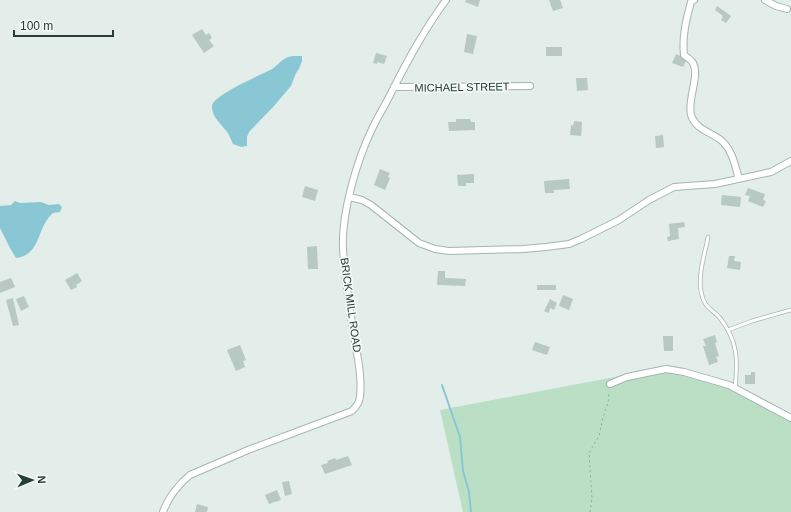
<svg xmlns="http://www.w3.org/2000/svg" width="791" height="512" viewBox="0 0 791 512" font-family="Helvetica,sans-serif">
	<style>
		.green { fill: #bbdfc5 }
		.water { fill: #89c7d4 }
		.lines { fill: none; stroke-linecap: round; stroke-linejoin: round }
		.stream { stroke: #89c7d4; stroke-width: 2 }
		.building { fill: #b8c8c2 }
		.service-casing { stroke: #a5b5b0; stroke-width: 4.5 }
		.minor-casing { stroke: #a5b5b0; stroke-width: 8 }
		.path { stroke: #82b2a4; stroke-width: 1; stroke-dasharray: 2 3; stroke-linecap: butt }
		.service { stroke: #fff; stroke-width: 3 }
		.minor { stroke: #fff; stroke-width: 6 }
		.labels { text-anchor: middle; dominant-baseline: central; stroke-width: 3.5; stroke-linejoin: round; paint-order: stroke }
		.street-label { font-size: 11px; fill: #223f38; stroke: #f4f9f7 }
	</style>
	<rect width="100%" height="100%" fill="#e3ede9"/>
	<path class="green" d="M657,369l96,25 38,20v98h-328l-23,-102z"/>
	<path class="water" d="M299,56h3v5l-3,8 -3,4 -5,13 -17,20 -25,26 -2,5v9l-6,1 -8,-3c-2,-4 -3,-8 -6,-12 -5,-7 -16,-16 -15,-26 1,-11 49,-31 60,-37 5,-3 9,-9 14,-11 4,-2 8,-2 13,-2z
		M15,201l5,2 21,-1 8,3 10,-1 3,3 -2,5c-4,1 -7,0 -9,3 -14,13 -10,40 -35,43l-6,-10 -10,-20v-22l11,-1z"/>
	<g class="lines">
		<path class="stream" d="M442,385l18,52 3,34 6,21 2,20"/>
	</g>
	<path class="building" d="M466,0h14l-2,7 -13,-5z
		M549,0h11l3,8 -10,3z
		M717,6l14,10 -5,7 -5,-3 2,-4 -8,-6z
		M202,29l4,6 3,-2 3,5 -3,2 5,6 -10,7 -12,-18z
		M467,34l10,2 -4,18 -9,-2z
		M546,47h16v9h-16z
		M376,53l11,3 -3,8 -7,-2v2l-4,-1z
		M676,54l11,5 -4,8 -11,-4z
		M576,78h11l1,12 -11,1z
		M456,119h14l1,3h4v8l-26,1 -1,-9h8z
		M574,121l8,1 -1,14 -11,-1 1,-10 2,1z
		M663,135l1,12 -8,1 -1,-12z
		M380,169l10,4 -2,4 2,1 -5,12 -11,-5z
		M474,174v9h-8v3h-8l-1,-11z
		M569,179l1,10 -16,1v3h-9l-1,-12z
		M305,186l13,4 -3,11 -13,-4z
		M748,188l17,6 -2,6 3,1 -3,6 -15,-6 2,-5 -5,-1z
		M722,195l19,2 -1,10 -19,-2z
		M684,222l1,5 -7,1 1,11 -11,2 -1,-4 3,-1 -1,-12z
		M317,246l1,23h-10l-1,-22z
		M729,256h6l-1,5 7,1 -1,8 -13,-2z
		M438,271h7v7l21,1 -1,7 -28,-1z
		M77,273l5,8 -6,4 1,2 -6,3 -6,-10z
		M11,278l4,9 -15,6v-11z
		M537,285h19v5h-19z
		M563,295l10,4 -4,11 -10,-4z
		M24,296l5,11 -8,4 -5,-12z
		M13,298l6,27 -6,1 -7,-26z
		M550,299l7,4 -3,7 -4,-2 -1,5 -5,-2z
		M715,335l2,7 -2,1 4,13 -3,1 2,5 -9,3 -6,-19h3l-3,-7z
		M663,336h10v15h-9z
		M535,342l15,5 -3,8 -15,-5z
		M240,345l6,15 -3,1 2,6 -9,4 -9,-21z
		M751,372h4v12h-10v-9h6z
		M348,456l4,9 -27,9 -4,-9 7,-2 -1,-2 8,-3 1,2z
		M289,481l3,13 -7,2 -3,-14z
		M277,490l4,10 -12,4 -4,-9z
		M197,504l11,3 -1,5h-12z"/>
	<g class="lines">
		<g class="service-casing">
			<path id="service" d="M708,237c-3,17 -10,36 -7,54 3,17 10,17 19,27 18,23 18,42 15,70
				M728,330l24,-9 39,-11"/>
		</g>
		<g class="minor-casing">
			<path id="minor" d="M694,0l-3,2c-5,18 -9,34 -7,53 3,2 7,5 9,8 7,13 -6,37 -2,52 5,16 22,17 32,27 10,10 12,24 16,37
				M765,0l11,6 11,3
				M394,87l136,-1
				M349,197l13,3 9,5 48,38 16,6 14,2 74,-2 23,-2 23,-3 12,-5 38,-19 30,-20 25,-13 41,-3 56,-12 20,-11
				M610,384l17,-7 39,-8 18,3 45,13 62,33
				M163,512c5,-14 16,-28 27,-37l58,-25 104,-39c4,-4 8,-9 8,-15 2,-18 -2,-37 -5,-54 -5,-31 -10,-62 -12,-93 -2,-35 14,-89 29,-120 6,-13 14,-25 20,-38 17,-33 32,-61 54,-91"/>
		</g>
		<path class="path" d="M590,512l2,-14 -3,-45 10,-17 4,-19 5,-14 1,-12"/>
		<use href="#service" class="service"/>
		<use href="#minor" class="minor"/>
	</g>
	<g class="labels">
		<g class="street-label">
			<text transform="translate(462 87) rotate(-1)">MICHAEL STREET</text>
			<text transform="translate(351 305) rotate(82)">BRICK MILL ROAD</text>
		</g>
	</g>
	<g transform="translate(32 480) rotate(88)" stroke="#f4f9f7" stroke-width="3" paint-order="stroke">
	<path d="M0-3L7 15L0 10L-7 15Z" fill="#223f38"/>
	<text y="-6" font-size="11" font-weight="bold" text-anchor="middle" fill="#223f38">N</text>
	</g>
	<path d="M14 30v6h99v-6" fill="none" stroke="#223f38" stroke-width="2"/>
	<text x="20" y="30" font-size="12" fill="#223f38" stroke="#f4f9f7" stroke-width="3" paint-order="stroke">100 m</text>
</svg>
